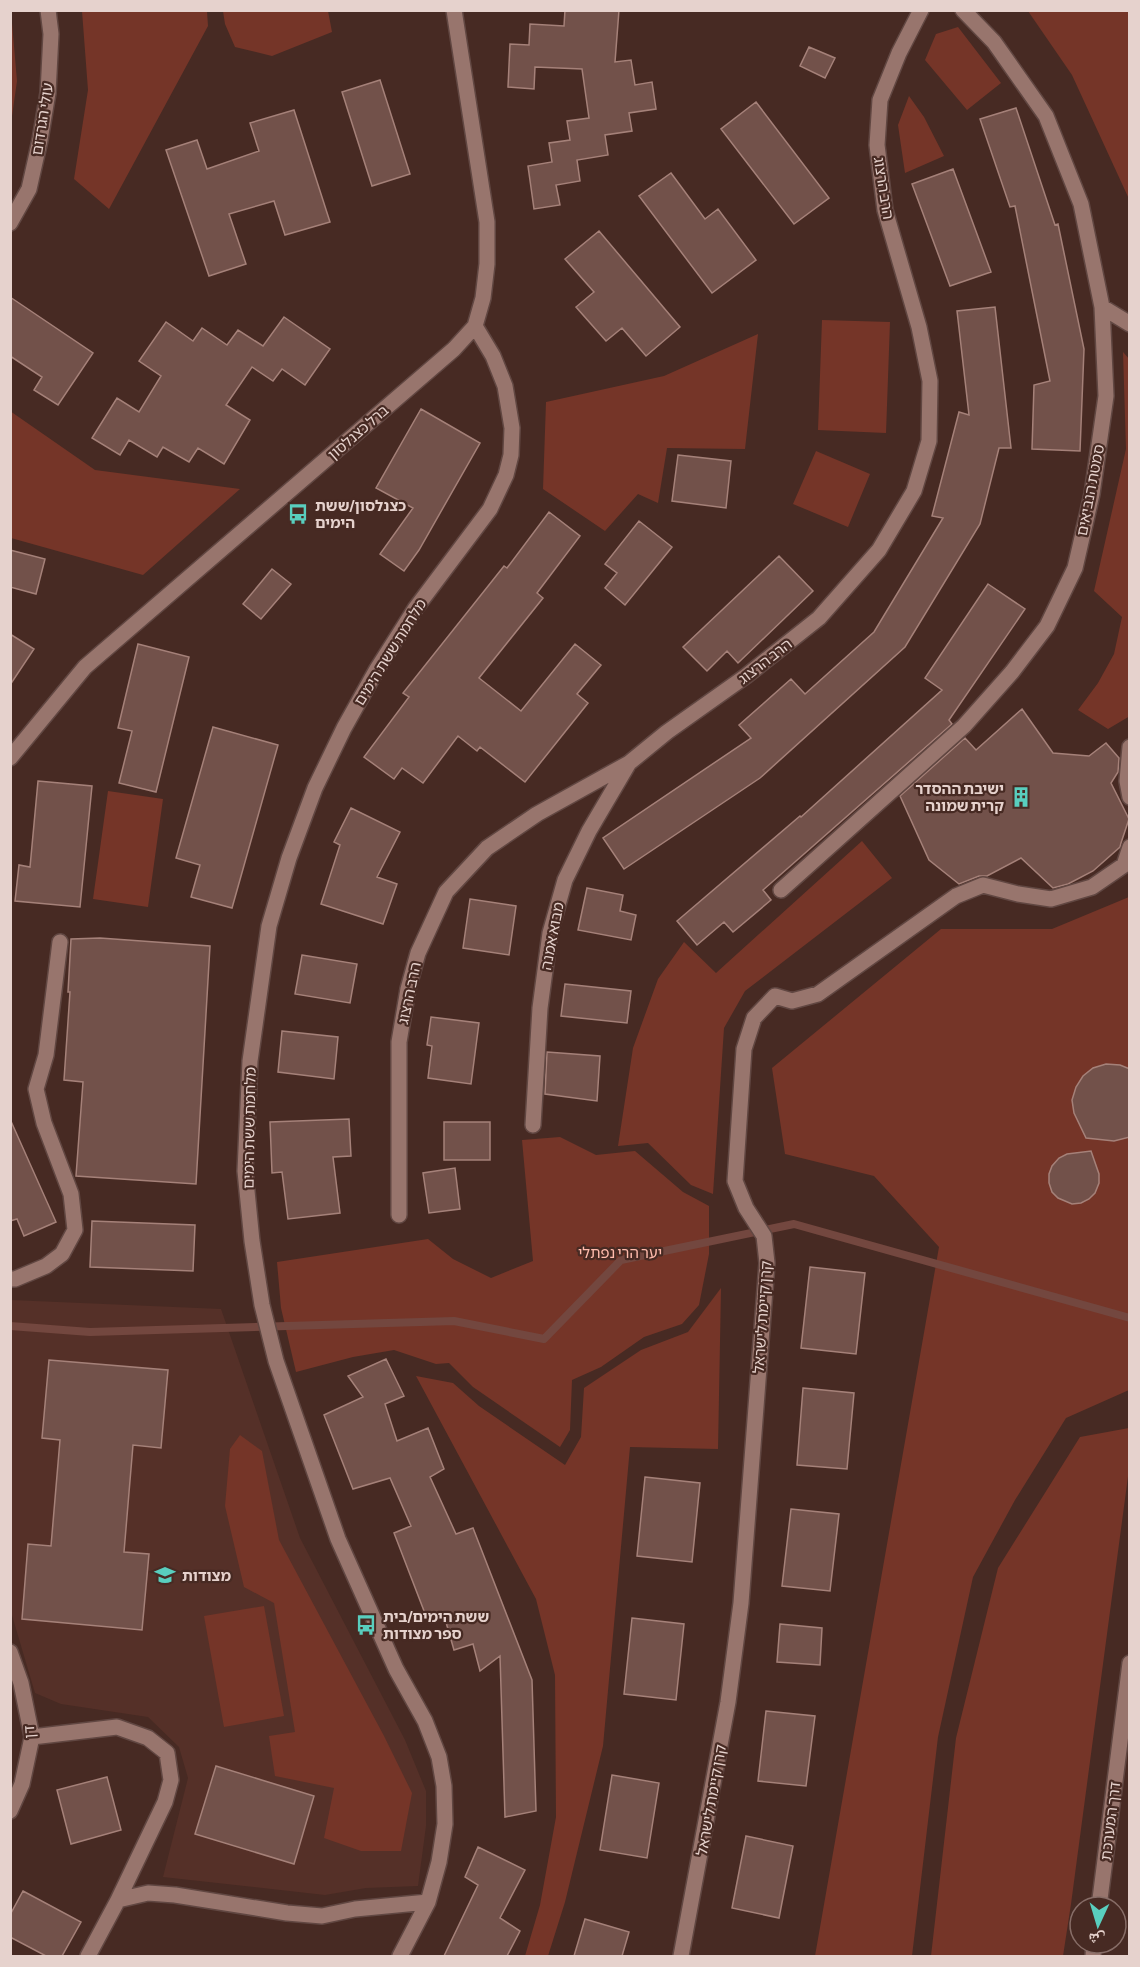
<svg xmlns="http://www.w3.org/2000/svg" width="1140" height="1967" viewBox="0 0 1140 1967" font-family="'Asap Condensed','Noto Naskh Arabic','Noto Sans Hebrew',sans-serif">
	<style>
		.built { fill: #553028 }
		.green { fill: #753528 }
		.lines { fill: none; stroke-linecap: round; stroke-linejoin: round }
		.stream { stroke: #73473f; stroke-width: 8 }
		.building { fill: #72514a; stroke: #a58179; stroke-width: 1.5 }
		.minor-casing { stroke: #614742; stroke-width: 18 }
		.minor { stroke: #98756d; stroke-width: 15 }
		.labels { text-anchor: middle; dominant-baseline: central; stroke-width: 4.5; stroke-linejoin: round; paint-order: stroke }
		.street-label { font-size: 15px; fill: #e6d2cd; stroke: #472a23 }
		.poi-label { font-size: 15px; font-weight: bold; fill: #e6d2cd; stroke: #472a23; text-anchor: start }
		.park-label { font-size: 15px; fill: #ffbbac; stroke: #472a23 }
	</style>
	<rect width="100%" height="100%" fill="#472a23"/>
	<path class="built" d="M11,1300l210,9 79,229 105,202 21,51v35l-8,60 -52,2 -41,7 -162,-18 25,-99 -9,-31 -31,-30 -87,-13 -26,-11 -24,-81z"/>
	<path class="green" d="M11,11l6,70 -6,42 -1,-112z
		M82,11h125l1,15 -99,183 -35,-30 14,-89z
		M223,11h105l4,21 -60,24 -37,-9 -10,-23z
		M1028,11h101v188l-57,-124z
		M958,27l43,56 -34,27 -42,-50 11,-26z
		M909,96l15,21 20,39 -39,17 -7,-48z
		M822,320l68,2 -4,111 -68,-3z
		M758,334l-13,115 -78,-1 -9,55 -20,-9 -33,37 -62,-42 3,-87 118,-26z
		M1123,352l7,8v356l-22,13 -30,-19 20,-27 16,-29 8,-37 -28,-26 32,-142z
		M10,411l85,59 145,19 -97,86 -132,-37z
		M816,451l54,23 -22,53 -55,-23z
		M108,791l55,8 -15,108 -55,-8z
		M862,841l30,37 -147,113 -21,37 -11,166 -22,-9 -43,-42 -30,3 15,-98 25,-69 26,-37 32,31z
		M1129,897v493l-63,28 -51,82 -42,77 -35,160 -26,219h-97l124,-709 -65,-71 -89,-22 -13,-86 169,-139h111z
		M560,1137l36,18 39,-4 48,41 26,14v48l-10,51 -17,19 -38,13 -43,30 -29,13 -2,50 -10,17 -87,-60 -24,-24 -13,1 -42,-14 -41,7 -57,15 -15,-64 -4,-46 151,-23 25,20 38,19 42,-17 -11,-121z
		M721,1288l-3,161 -88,-2 -27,299 -38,156 -17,54h-23l15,-51 16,-88 -1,-142 -19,-76 -120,-223 37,7 26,23 86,59 16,-28 3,-49 57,-38 47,-18z
		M1129,1428v41l-58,435 -8,52h-132l25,-218 42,-170 82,-131z
		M240,1435l22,16 17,89 105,196 28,57 -11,58h-40l-37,-13 10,-50 -59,-12 -6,-40 26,-4 -21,-129 -30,-16 -19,-81 5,-57z
		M264,1606l20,110 -60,11 -20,-111z"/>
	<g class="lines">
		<path class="stream" d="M10,1326l80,6 364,-11 90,18 77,-79 173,-36 336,94"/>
	</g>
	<path class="building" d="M565,10h54l-4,52 16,-2 4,25 17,-3 4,27 -27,4 3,18 -27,4 3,20 -31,5 3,21 -24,4 4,20 -26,4 -6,-43 24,-4 -3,-19 21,-3 -3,-19 22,-3 -7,-49 -47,-2 -1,22 -26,-2 2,-43 19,1 1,-21 34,2z
		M809,47l26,11 -10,20 -25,-12z
		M380,80l30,94 -38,12 -30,-94z
		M756,102l73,96 -35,26 -73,-95z
		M1016,108l39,117 3,-1 26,125 -4,102 -48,-2 2,-64 16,-4 -35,-175 -5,1 -30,-88z
		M294,110l36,112 -45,13 -11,-34 -45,13 17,50 -37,12 -43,-126 31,-10 10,29 52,-18 -9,-28z
		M953,169l38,103 -41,14 -38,-102z
		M671,173l34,46 13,-10 38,51 -44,33 -73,-97z
		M599,231l81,96 -34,29 -24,-28 -16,13 -30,-34 18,-15 -29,-33z
		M10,297l83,56 -35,52 -24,-15 8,-13 -32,-21z
		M995,307l16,141h-12l-19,76 -75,123 -145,131 -136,91 -21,-31 148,-100 -12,-13 52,-46 14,15 69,-62 69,-114 -11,-2 27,-104 10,3 -12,-104z
		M284,317l46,32 -25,36 -23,-16 -9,12 -21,-14 -26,38 24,15 -26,44 -26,-16 -9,14 -26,-15 -6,10 -28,-17 -9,15 -28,-17 25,-40 22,14 22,-36 -22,-15 27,-39 27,19 9,-13 25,17 11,-15 25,16z
		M421,409l59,34 -61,107 -15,21 -24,-17 33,-46 -37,-20z
		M678,455l53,6 -5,47 -54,-7z
		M549,512l31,24 -43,57 6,5 -64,80 42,33 54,-67 26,21 -24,29 11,9 -63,79 -45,-35 -3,4 -19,-15 -35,47 -21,-15 -8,11 -30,-22 45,-60 -6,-4 101,-127 3,2z
		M639,521l33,26 -47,58 -20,-17 12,-15 -12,-9z
		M10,550l35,9 -9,35 -26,-7z
		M779,556l34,35 -75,72 -11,-12 -20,20 -24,-24z
		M272,569l19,15 -30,35 -18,-15z
		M988,584l37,25 -76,111 3,4 -189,166 8,10 -38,32 -9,-10 -27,23 -20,-24 123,-105 1,1 141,-127 -17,-12z
		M10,634l24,15 -24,36z
		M138,644l51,13 -33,135 -37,-9 13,-52 -14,-3z
		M1022,709l31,44 36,3 17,-13 13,15 -1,14 -7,11 18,36 -8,24 -1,4 -27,24 -25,13 -15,4 -32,-30 -34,18h-8l-20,8 -30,-24 -29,-64 65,-58 11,12z
		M213,727l65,18 -46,163 -41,-11 9,-32 -24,-7z
		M38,781l54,5 -12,121 -65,-6 4,-36 11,2z
		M351,808l49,24 -23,45 20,7 -14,40 -62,-20 19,-59 -6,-3z
		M587,888l36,7 -3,16 16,4 -5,25 -53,-10z
		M470,899l46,7 -7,49 -46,-7z
		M100,938l110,8 -14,238 -120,-8 7,-94 -19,-2 6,-88h-2l3,-53z
		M302,955l55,9 -7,39 -55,-9z
		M565,984l66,7 -4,32 -66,-7z
		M431,1017l48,6 -8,61 -43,-6 4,-32 -5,-1z
		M282,1031l56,6 -4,42 -56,-7z
		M547,1052l53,4 -3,45 -52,-7z
		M1106,1064l14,1 10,4v68l-16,4 -28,-3 -12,-25 -2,-13 4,-13 7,-11 10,-8z
		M10,1119l46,103 -32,14 -7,-17 -7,2z
		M349,1119l2,37 -18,1 7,56 -52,6 -6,-47 -10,1 -2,-51z
		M444,1122h46v38h-46z
		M1091,1151l8,23v9l-4,10 -6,6 -8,4 -9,1 -14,-6 -6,-6 -3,-9v-9l3,-8 7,-8 8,-4z
		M455,1168l5,41 -31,4 -6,-40z
		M92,1221l103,4 -2,46 -103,-4z
		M810,1267l55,6 -9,81 -55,-6z
		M386,1359l18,37 -19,8 12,37 31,-13 16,41 -14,8 26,57 17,-6 59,152 4,131 -31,6 -5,-161 -20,15 -7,-27 -19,6 -11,-38 -17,4 -32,-83 17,-7 -21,-48 -37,11 -29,-74 39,-18 -15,-21z
		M49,1360l119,10 -7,78 -28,-3 -9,107 25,2 -7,76 -120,-11 6,-75 23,2 9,-106 -18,-2z
		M803,1388l51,5 -7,76 -50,-4z
		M645,1477l55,6 -8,79 -55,-6z
		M791,1509l48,5 -9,77 -48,-5z
		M632,1618l52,6 -8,76 -52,-6z
		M780,1624l42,4 -2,37 -43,-3z
		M766,1711l49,5 -9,70 -48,-5z
		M216,1766l98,30 -20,68 -99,-30z
		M612,1775l47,8 -12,75 -47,-8z
		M107,1777l14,53 -50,14 -14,-54z
		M746,1836l47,10 -14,72 -47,-10z
		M478,1847l47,23 -25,48 20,13 -13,25h-63l34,-71 -13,-8z
		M23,1891l58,31 -19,34h-16l-36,-19v-22z
		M585,1919l44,13 -7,24h-48z"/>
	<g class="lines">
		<g class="minor-casing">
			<path id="minor" d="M10,223l19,-34 11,-49 8,-47 3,-59 -3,-24
				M1102,307l28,17
				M1130,747l-3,34 3,16
				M10,758l75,-91 369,-318 21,-23 8,-28 4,-34v-42l-33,-212
				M781,890l183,-164 48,-54 35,-46 28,-58 17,-74 14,-98 -4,-89 -21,-103 -35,-88 -52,-74 -31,-32
				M533,1125l7,-117 10,-75 15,-53 24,-49 40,-68
				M399,1215v-173l9,-53 10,-36 28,-61 41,-44 50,-34 92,-51 38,-31 79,-56 73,-58 60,-68 35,-59 15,-50 1,-60 -11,-54 -34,-117 -8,-65 3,-45 19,-47 22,-43
				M10,1279h5l31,-13 16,-12 13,-24 -4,-36 -27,-71 -8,-34 10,-34 14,-113
				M10,1652l11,31 11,54 -10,47 -12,27
				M32,1737l85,-10 31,11 19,15 4,27 -6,22 -47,98
				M1099,1907l31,-244
				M88,1956l30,-56 30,-7 27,2 112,18 35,3 33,-7 73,-7
				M400,1956l28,-54 11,-40 6,-38 -1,-38 -5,-29 -14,-36 -29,-52 -58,-130 -62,-178 -14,-56 -10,-64 -7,-70 5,-110 19,-135 20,-68 26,-70 29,-60 33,-59 38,-60 75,-100 16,-34 5,-20 1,-27 -7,-42 -12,-30 -18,-30
				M681,1956l47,-254 13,-99 26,-340 -3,-27 -18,-28 -11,-27 9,-132 10,-31 21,-22 17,5 26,-7 138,-98 27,-11 35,9 33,5 41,-12 32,-22 6,-18
				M1093,1956l1,-13"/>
		</g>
		<use href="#minor" class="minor"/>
	</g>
	<defs>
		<g id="bus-bare" transform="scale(1.62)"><path d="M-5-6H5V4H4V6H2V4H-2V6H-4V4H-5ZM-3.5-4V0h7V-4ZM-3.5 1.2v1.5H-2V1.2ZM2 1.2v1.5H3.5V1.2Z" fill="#59cebe" stroke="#472a23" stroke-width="2.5" paint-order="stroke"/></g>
		<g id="building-bare" transform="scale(1.62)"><path d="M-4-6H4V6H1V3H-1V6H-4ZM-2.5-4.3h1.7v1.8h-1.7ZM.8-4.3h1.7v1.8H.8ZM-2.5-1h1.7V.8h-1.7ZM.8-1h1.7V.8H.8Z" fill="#59cebe" stroke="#472a23" stroke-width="2.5" paint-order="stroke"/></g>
		<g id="school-bare" transform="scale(1.62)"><path d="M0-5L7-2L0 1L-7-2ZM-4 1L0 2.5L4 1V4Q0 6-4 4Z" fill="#59cebe" stroke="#472a23" stroke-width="2.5" paint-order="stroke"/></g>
	</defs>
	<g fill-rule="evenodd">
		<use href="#bus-bare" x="298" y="514"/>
		<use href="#building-bare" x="1021" y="797"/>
		<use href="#school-bare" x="165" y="1575"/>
		<use href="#bus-bare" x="366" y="1625"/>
	</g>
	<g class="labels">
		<g class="street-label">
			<text transform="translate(42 119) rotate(-81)">עולי הגרדום</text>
			<text transform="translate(884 188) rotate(81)">הרב הרצוג</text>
			<text transform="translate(358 432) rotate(-41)">ברל כצנלסון</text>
			<text transform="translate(1090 490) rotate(-79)">סמטת הנביאים</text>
			<text transform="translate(390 652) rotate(-58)">מלחמת ששת הימים</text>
			<text transform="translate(765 661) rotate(-38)">הרב הרצוג</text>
			<text transform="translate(552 936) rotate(-79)">מבוא אמנה</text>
			<text transform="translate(409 993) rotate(-78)">הרב הרצוג</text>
			<text transform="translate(249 1128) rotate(-89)">מלחמת ששת הימים</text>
			<text transform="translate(762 1317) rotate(-86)">קרן קיימת לישראל</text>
			<text transform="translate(29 1732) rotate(-94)">דן</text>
			<text transform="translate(711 1800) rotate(-80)">קרן קיימת לישראל</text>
			<text transform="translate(1110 1821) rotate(-83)">דרך המערכת</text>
		</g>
		<g class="poi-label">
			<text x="315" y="505">כצנלסון/ששת<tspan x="315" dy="17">הימים</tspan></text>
			<text x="1004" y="788" text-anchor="end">ישיבת ההסדר<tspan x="1004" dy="17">קרית שמונה</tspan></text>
			<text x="182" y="1575">מצודות</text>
			<text x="383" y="1616">ששת הימים/בית<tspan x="383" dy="17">ספר מצודות</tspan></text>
		</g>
		<g class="park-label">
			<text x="620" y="1252">יער הרי נפתלי</text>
		</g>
	</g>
	<rect width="1140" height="1967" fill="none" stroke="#e6d2cd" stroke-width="24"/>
	<g transform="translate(1098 1925) rotate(184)"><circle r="28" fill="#472a23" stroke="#876d67" stroke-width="1.5"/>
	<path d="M0-4.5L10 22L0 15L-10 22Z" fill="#59cebe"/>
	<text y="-9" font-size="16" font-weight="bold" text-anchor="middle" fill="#e6d2cd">ش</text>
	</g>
</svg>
